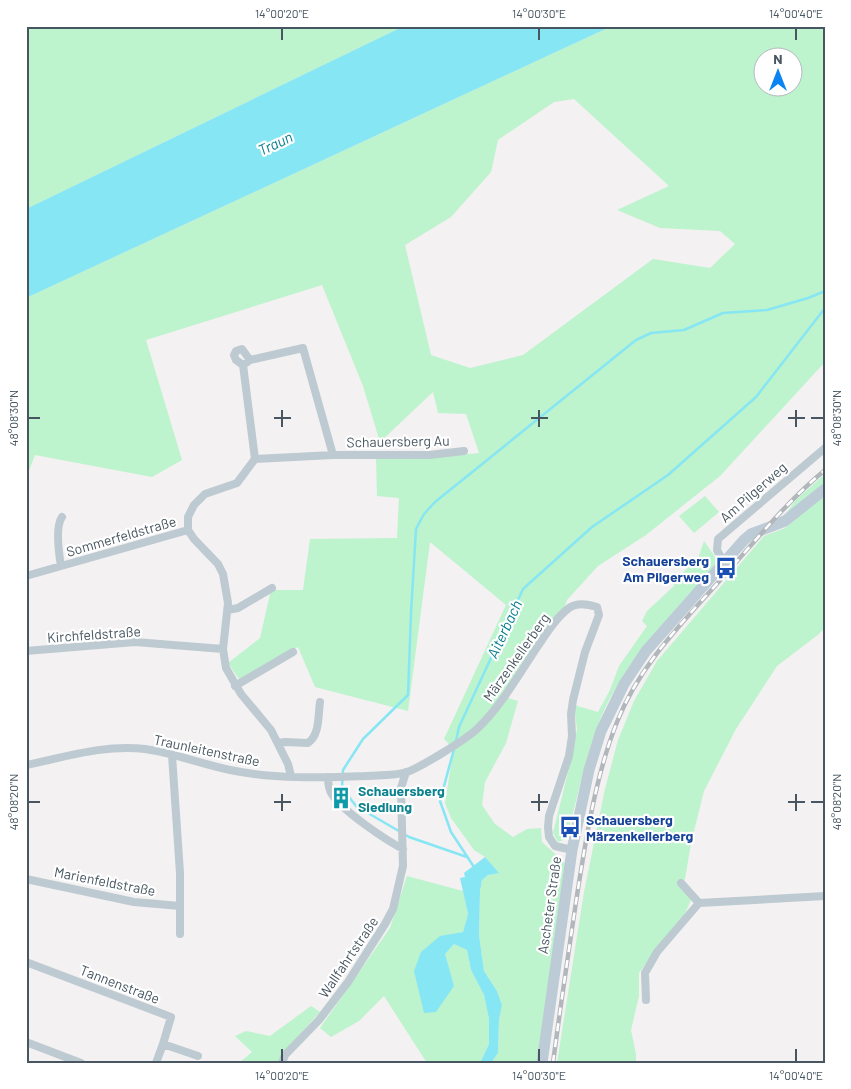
<svg xmlns="http://www.w3.org/2000/svg" width="851" height="1089" viewBox="0 0 851 1089" font-family="Barlow,sans-serif">
	<style>
		.green { fill: #bdf3cd; fill-rule: evenodd }
		.water { fill: #87e6f3 }
		.lines { fill: none; stroke-linecap: round; stroke-linejoin: round }
		.stream { stroke: #87e6f3; stroke-width: 2.5 }
		.street { stroke: #becad1; stroke-width: 8 }
		.secondary { stroke: #bdcbd6; stroke-width: 11 }
		.rail-casing { stroke: #b2b7bc; stroke-width: 4.5 }
		.rail { stroke: #fff; stroke-width: 2.5; stroke-dasharray: 8; stroke-linecap: butt }
		.ticks { fill: none; stroke: #475660; stroke-width: 2 }
		.labels { text-anchor: middle; dominant-baseline: central; stroke-width: 4.5; stroke-linejoin: round; paint-order: stroke }
		.street-label { font-size: 14px; fill: #475660; stroke: #fff }
		.transit-label { font-size: 14px; font-weight: bold; fill: #164399; stroke: #fff; text-anchor: end }
		.culture-label { font-size: 14px; font-weight: bold; fill: #0d838f; stroke: #fff; text-anchor: start }
		.water-label { font-size: 15px; font-style: italic; fill: #057e8f; stroke: #fff }
		.neatline { fill: none; stroke: #475660; stroke-width: 2 }
		.ticks-label { font-size: 12px; text-anchor: middle; fill: #475660 }
	</style>
	<rect width="100%" height="100%" fill="#f3f1f1"/>
	<path class="green" d="M26,26h378l-378,183z
		M612,26h213v336l-105,114 -74,59 -48,31 -31,34 -3,9 -62,87 16,5 -12,42 -21,39 -3,23 13,19 18,13 14,-8 14,-1 1,14 23,21 -28,200h-46l7,-10 1,-33 3,-15 -5,-14 -13,-20 -5,-36 1,-44 2,-11 6,-5 10,-2 -13,-16 -11,-7 -23,-32 -6,-15 8,-50 -5,-10 -4,-4 62,-134 -76,-63 -22,169 -93,-24 -17,-40 -59,32 -11,-16 32,-25 11,-48h32l7,-51 87,-1 2,-40 -22,-2 -1,-38h52l51,-5 -13,-39 -28,-1 -5,-21 -53,50 -17,-56 -41,-101 -176,55 36,120 -30,17 -117,-22 -7,18 -2,22v-197zM764,58h30v30h-30zM574,99l95,87 -52,24 43,18 60,3 15,13 -25,24 -57,-9 -130,96 -53,13 -39,-13 -26,-110 46,-28 40,-45 7,-32 56,-38z
		M825,474v8l-29,27 -12,7 12,-16z
		M825,495v132l-6,7 -42,32 -41,63 -32,62 -13,52 -6,36 -6,6 12,15 -7,16 -19,21 -26,36v23l-8,34 5,24v9h-79l27,-171 21,-103 13,-49 16,-39 23,-40 107,-125 21,-8z
		M705,496l14,16 -25,21 -15,-17z
		M704,541l14,20c-37,44 -80,85 -108,137 -23,44 -30,93 -44,141l-8,3 -5,-9 21,-85 3,-19 -3,-24 24,7 12,-22 9,-24 28,-40 -5,-5 5,-10 27,-25 -2,-4 26,-23z
		M407,876l56,15 5,23 -5,18 -23,5 -19,15 33,34 -10,-32 10,-10 13,6 4,20 13,25 5,24v25l-9,19h-53l-43,-67 -25,25 -28,16 -11,-9 70,-100z
		M311,1006l9,6 -31,34 -11,17h-39l13,-11 -17,-16 11,-5 24,5z"/>
	<path class="water" d="M404,26h208l-586,272v-89z
		M485,857l14,16 -11,2 -6,5 -2,11 -1,44 5,36 13,20 5,14 -3,15 -1,33 -7,10h-11l9,-19v-25l-5,-24 -13,-25 -4,-20 -13,-6 -9,10 9,32 -18,26 -12,1 -10,-42 7,-19 19,-16 23,-4 5,-18 -8,-36 5,-1 -1,-4z"/>
	<g class="lines">
		<path class="stream" d="M456,741l3,-14 64,-138 69,-62 76,-52 88,-78 69,-89
			M454,749l-14,52 11,31 23,35
			M467,857l-58,-20 -53,-31 -14,-18 1,-18 20,-31 45,-44 3,-82 5,-84 8,-15 11,-12 201,-162 15,-7 33,-3 39,-17 44,-3 41,-12 17,-7"/>
		<path class="street" d="M243,365l-7,-5 -2,-5 2,-4 6,-2 8,11
			M255,459l-12,-94 7,-5 53,-12 30,107
			M724,563l-7,-13 1,-11 107,-91
			M61,566c-2,-12 -6,-39 1,-49
			M26,576l162,-46
			M228,610l10,-2 34,-20
			M26,651l109,-9 88,7
			M235,686l58,-34
			M278,743l7,-1 23,1c12,-8 10,-28 12,-41
			M172,755l8,118v61
			M26,765c39,-8 79,-21 119,-16 29,4 56,15 85,21 44,9 91,8 135,6 13,-1 29,0 42,-4 14,-5 60,-33 71,-44 25,-24 42,-56 62,-85 8,-12 17,-26 29,-35 8,-6 19,-4 28,-1l2,8 -14,37 -12,48 -2,14 1,22 -3,20 -20,60 -1,11 1,10 6,9 17,4
			M291,776l-3,-12 -17,-34 -30,-36 -15,-26 -3,-19 5,-46 -5,-29 -5,-10 -24,-25 -6,-9v-13l6,-12 11,-11 32,-11 18,-24 78,-4h96l35,-4
			M328,777c0,7 1,14 5,19 13,17 51,43 70,53
			M26,879l108,23 46,4
			M681,883l18,20
			M699,903l126,-7
			M26,962l145,55 -8,27 35,12
			M646,1000l-1,-27 12,-21 42,-49
			M26,1042l55,21
			M156,1063l7,-19
			M282,1063l3,-8 34,-35 29,-38 37,-58 8,-15 10,-43 -2,-78 5,-16"/>
		<path class="secondary" d="M542,1063l30,-213 17,-80 12,-39 23,-47 22,-33 98,-111 7,-6 34,-13 40,-32"/>
		<g class="rail-casing">
			<path id="rail" d="M553,1063c7,-54 15,-107 23,-161 9,-58 19,-125 41,-180 24,-61 72,-106 114,-154 30,-34 59,-69 94,-98"/>
		</g>
		<use href="#rail" class="rail"/>
	</g>
	<path class="ticks" d="M282,28v12M539,28v12M796,28v12M282,410v17M539,410v17M796,410v17M28,418h12M274,418h17M531,418h17M788,418h17M811,418h13M282,794v17M539,794v17M796,794v17M28,802h12M274,802h17M531,802h17M788,802h17M811,802h13M282,1049v13M539,1049v13M796,1049v13"/>
	<defs>
		<g id="bus-bare" transform="scale(1.725)"><path d="M-5-6H5V4H4V6H2V4H-2V6H-4V4H-5ZM-3.5-4V0h7V-4ZM-3.5 1.2v1.5H-2V1.2ZM2 1.2v1.5H3.5V1.2Z" fill="#1a4fb4" stroke="#fff" stroke-width="2.5" paint-order="stroke"/></g>
		<g id="building-bare" transform="scale(1.725)"><path d="M-4-6H4V6H1V3H-1V6H-4ZM-2.5-4.3h1.7v1.8h-1.7ZM.8-4.3h1.7v1.8H.8ZM-2.5-1h1.7V.8h-1.7ZM.8-1h1.7V.8H.8Z" fill="#0f9aa8" stroke="#fff" stroke-width="2.5" paint-order="stroke"/></g>
	</defs>
	<g fill-rule="evenodd">
		<use href="#bus-bare" x="726" y="568"/>
		<use href="#building-bare" x="341" y="798"/>
		<use href="#bus-bare" x="570" y="827"/>
	</g>
	<g class="labels">
		<g class="street-label">
			<text transform="translate(398 441) rotate(-1)">Schauersberg Au</text>
			<text transform="translate(753 492) rotate(-41)">Am Pilgerweg</text>
			<text transform="translate(121 536) rotate(-16)">Sommerfeldstraße</text>
			<text transform="translate(94 634) rotate(-4)">Kirchfeldstraße</text>
			<text transform="translate(516 657) rotate(-55)">Märzenkellerberg</text>
			<text transform="translate(207 750) rotate(12)">Traunleitenstraße</text>
			<text transform="translate(105 881) rotate(11)">Marienfeldstraße</text>
			<text transform="translate(549 905) rotate(-82)">Ascheter Straße</text>
			<text transform="translate(348 957) rotate(-56)">Wallfahrtstraße</text>
			<text transform="translate(120 984) rotate(21)">Tannenstraße</text>
		</g>
		<g class="transit-label">
			<text x="709" y="560">Schauersberg<tspan x="709" dy="16">Am Pilgerweg</tspan></text>
			<text x="586" y="819" text-anchor="start">Schauersberg<tspan x="586" dy="16">Märzenkellerberg</tspan></text>
		</g>
		<g class="culture-label">
			<text x="358" y="790">Schauersberg<tspan x="358" dy="16">Siedlung</tspan></text>
		</g>
		<g class="water-label">
			<text transform="translate(275 143) rotate(-25)">Traun</text>
			<text transform="translate(504 629) rotate(-65)">Aiterbach</text>
		</g>
	</g>
	<rect width="851" height="1089" fill="none" stroke="#ffffff" stroke-width="55"/>
	<g transform="translate(778 72)"><circle r="24" fill="#ffffff" stroke="#b5bbbf"/>
	<path d="M0-4L9 19L0 12L-9 19Z" fill="#0b84f3"/>
	<text y="-8" font-size="14" font-weight="bold" text-anchor="middle" fill="#475660">N</text>
	</g>
	<rect x="28" y="28" width="796" height="1034" class="neatline"/>
	<g class="ticks-label">
		<text x="282" y="18">14°00'20"E</text>
		<text x="539" y="18">14°00'30"E</text>
		<text x="796" y="18">14°00'40"E</text>
		<text transform="translate(14 418) rotate(-90)" y="4">48°08'30"N</text>
		<text transform="translate(837 418) rotate(-90)" y="4">48°08'30"N</text>
		<text transform="translate(14 802) rotate(-90)" y="4">48°08'20"N</text>
		<text transform="translate(837 802) rotate(-90)" y="4">48°08'20"N</text>
		<text x="282" y="1080">14°00'20"E</text>
		<text x="539" y="1080">14°00'30"E</text>
		<text x="796" y="1080">14°00'40"E</text>
	</g>
</svg>
